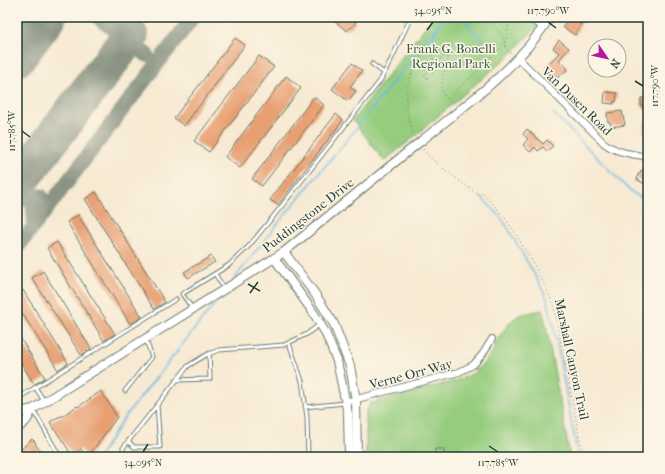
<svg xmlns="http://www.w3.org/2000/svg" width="665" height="474" viewBox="0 0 665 474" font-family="'IM FELL French Canon',serif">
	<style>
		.green { fill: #95cc7e; stroke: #5a8459 }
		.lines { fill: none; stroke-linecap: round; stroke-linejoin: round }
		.stream { stroke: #67b5e1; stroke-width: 1.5 }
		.taxiway { stroke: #8b9484; stroke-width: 15 }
		.runway { stroke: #8b9484; stroke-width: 37 }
		.building { fill: #e8a073 }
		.service-casing { stroke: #6b7a6c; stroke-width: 5 }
		.minor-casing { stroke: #6b7a6c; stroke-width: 8 }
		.tertiary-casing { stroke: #6b7a6c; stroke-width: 10 }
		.path { stroke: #6b7a6c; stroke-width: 1; stroke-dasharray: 1 3; stroke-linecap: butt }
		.service { stroke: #fff; stroke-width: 3 }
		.minor { stroke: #fff; stroke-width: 6 }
		.tertiary { stroke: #fff; stroke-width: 8 }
		.tertiary-bridge-casing { stroke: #6b7a6c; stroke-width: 10; stroke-linecap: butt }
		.tertiary-bridge { stroke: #fff; stroke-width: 8 }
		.ticks { fill: none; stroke: #1f3d34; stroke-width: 1.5 }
		.labels { text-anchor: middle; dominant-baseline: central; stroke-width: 3; stroke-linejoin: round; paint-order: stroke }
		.park-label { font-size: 13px; fill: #375a43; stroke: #fcf5e5 }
		.street-label { font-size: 13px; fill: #1f3d34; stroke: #fcf5e5 }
		.neatline { fill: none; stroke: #1f3d34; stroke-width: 1.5 }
		.ticks-label { font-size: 10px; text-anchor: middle; fill: #1f3d34 }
	</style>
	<rect width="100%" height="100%" fill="#fcf5e5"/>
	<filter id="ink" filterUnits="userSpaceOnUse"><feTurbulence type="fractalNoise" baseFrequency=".025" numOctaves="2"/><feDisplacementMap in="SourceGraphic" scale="8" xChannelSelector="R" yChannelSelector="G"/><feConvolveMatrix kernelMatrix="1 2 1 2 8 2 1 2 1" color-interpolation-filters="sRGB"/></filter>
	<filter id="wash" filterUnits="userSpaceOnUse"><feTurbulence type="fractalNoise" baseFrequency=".012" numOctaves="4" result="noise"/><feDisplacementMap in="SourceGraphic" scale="16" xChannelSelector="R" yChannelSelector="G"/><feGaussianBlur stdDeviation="0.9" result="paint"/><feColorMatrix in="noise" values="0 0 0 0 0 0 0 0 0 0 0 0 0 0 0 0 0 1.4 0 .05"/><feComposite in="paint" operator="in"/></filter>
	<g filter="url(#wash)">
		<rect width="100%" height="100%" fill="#f7ead3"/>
		<path class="green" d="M433,17h111l-4,6 -28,30 -104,89 -24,19 -31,-41z
			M542,310l3,10 25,137h-204v-46l5,-8 84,-22 17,-7 11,-10 5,-6 5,-7 6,-14 12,-16 8,-6z"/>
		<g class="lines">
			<path class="stream" d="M464,17l3,6 21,24
				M427,48l6,-10 4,-10
				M553,113l77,78 18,11
				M480,196l18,18 8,11 31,54 10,20 7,29 24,129
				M234,279l45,-57 81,-98 85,-107
				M99,457l25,-39 97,-122"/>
			<path class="taxiway" d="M98,17l49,38
				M31,166c-7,20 7,41 2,61
				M17,200l24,-4
				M17,248l176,-231"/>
			<path class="runway" d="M17,58l31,-41
				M17,185l113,-149"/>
		</g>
		<g id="blocks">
			<path class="building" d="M329,17h21l6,5 -5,6 -1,-1 -3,4z
				M569,17h12l2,3 -8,15 -12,-8z
				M235,38l10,7 -61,81 -10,-8z
				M559,40l10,8 -10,12 9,9 -11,9 -11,-12 13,-13 -6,-5z
				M259,56l15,11 -65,85 -15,-11z
				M352,63l10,8 -12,16 6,4 -8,10 -16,-12z
				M286,76l15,12 -61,80 -15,-11z
				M605,92l12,1 -1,9 -2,-1v3l-10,-1z
				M314,97l10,8 -62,81 -10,-7z
				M641,98h7v11h-4l-1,-3h-2z
				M622,111l3,14 -14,2 -1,-5h-2l-1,-9z
				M336,114l7,6 -65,85 -8,-5z
				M646,118l2,1v14l-5,-1z
				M527,129l16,15 4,-4 6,6 -6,5 -4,-4 -5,4 -3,-4 -5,5 -7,-7 5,-6 -5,-5z
				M641,170l7,1v12h-6v-1l-3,-1v-1h-2l1,-6h2z
				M96,192l69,110 -11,7 -69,-110z
				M78,215l64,102 -12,7 -63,-102z
				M57,242l58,92 -11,7 -57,-93z
				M211,256l4,6 -27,16 -4,-6z
				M43,271l48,78 -10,6 -49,-77z
				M23,290l45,73 -10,7 -41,-65v-11z
				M17,333l28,45 -10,6h-1l-17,-28z
				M101,391l16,26 -29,40h-2l-5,-8 -9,6 -22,-33 10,-6 1,1 16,-11 1,1z
				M32,439l4,4 -1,1 11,13h-29v-4z
				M435,449h9v8l-9,-1z"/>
		</g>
	</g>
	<g filter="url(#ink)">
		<use href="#blocks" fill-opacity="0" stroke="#6b7a6c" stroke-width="1"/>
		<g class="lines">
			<g class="service-casing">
				<path id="service" d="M531,17l4,6 6,5
					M372,64l12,9
					M215,274l9,14
					M192,308l-10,-14 47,-29 20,-19 32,-39 99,-126 11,-21 20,-43
					M289,343l13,38 5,36 1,40
					M176,380l34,-1 -1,-26
					M35,387l9,14
					M125,391l27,-34 -6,-17
					M17,399l159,-100
					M305,407l40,-4
					M34,411l26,46
					M128,441l6,6h26l-3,-42
					M123,457v-9l65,-82 18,-11 13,-5 65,-5 23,-11 13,-10"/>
			</g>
			<g class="minor-casing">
				<path id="minor" d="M518,58l86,85c13,10 28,11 44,14
					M346,402l113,-30 14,-7 9,-10 10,-16"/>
			</g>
			<g class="tertiary-casing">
				<path id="tertiary" d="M421,141c46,-37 97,-73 129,-124
					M284,252l31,42 19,30 16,42 6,34 1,57
					M274,258l24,33 15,21 12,20 12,29 11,53 1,43
					M17,416l7,-5 9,-2 251,-157 132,-107
					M17,429l9,-8 7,-12"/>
			</g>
			<path class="path" d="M485,17c5,6 13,12 17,19 4,7 2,15 11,18
				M448,99l8,-8 44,-42 6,-10 4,-22
				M415,137c-15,-34 -10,-61 12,-89 11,10 6,18 -3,28l1,2h3c6,-6 9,-15 15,-22l4,1 2,1c-3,9 -9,22 -7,32 2,6 7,11 11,16
				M423,149c14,17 39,33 57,47l2,-3 12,12 11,13 9,13 22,37 12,24 5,13 4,17 26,135"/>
			<use href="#service" class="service"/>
			<use href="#minor" class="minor"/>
			<use href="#tertiary" class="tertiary"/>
			<g class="tertiary-bridge-casing">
				<path id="tertiary-bridge" d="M416,145l5,-4"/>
			</g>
			<use href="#tertiary-bridge" class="tertiary-bridge"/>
		</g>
	</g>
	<path class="ticks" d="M548,22l8,6M427,30l6,-8M635,81l8,5M22,131l8,6M248,284l12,7M250,293l8,-11M489,446l9,6M143,452l5,-8"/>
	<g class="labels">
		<g class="park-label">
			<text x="451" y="48">Frank G. Bonelli<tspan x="451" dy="15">Regional Park</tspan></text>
		</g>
		<g class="street-label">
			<text transform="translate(577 101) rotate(44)">Van Dusen Road</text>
			<text transform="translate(308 215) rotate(-38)">Puddingstone Drive</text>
			<text transform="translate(572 359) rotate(78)">Marshall Canyon Trail</text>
			<text transform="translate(411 374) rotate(-15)">Verne Orr Way</text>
		</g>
	</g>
	<rect width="665" height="474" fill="none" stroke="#fcf5e5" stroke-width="44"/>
	<g transform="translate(607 58) rotate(124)"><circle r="19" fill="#fcf5e5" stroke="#a4ab9e"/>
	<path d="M0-3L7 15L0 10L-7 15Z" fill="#b5179e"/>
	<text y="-6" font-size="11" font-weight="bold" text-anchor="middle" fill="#1f3d34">N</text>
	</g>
	<rect x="22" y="22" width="621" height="430" class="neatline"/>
	<g class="ticks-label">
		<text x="433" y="14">34.095°N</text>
		<text x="548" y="14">117.790°W</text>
		<text transform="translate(654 86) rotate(-90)" y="4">117.790°W</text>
		<text transform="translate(11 131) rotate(-90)" y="4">117.785°W</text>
		<text x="143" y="466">34.095°N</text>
		<text x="498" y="466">117.785°W</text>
	</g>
</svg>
